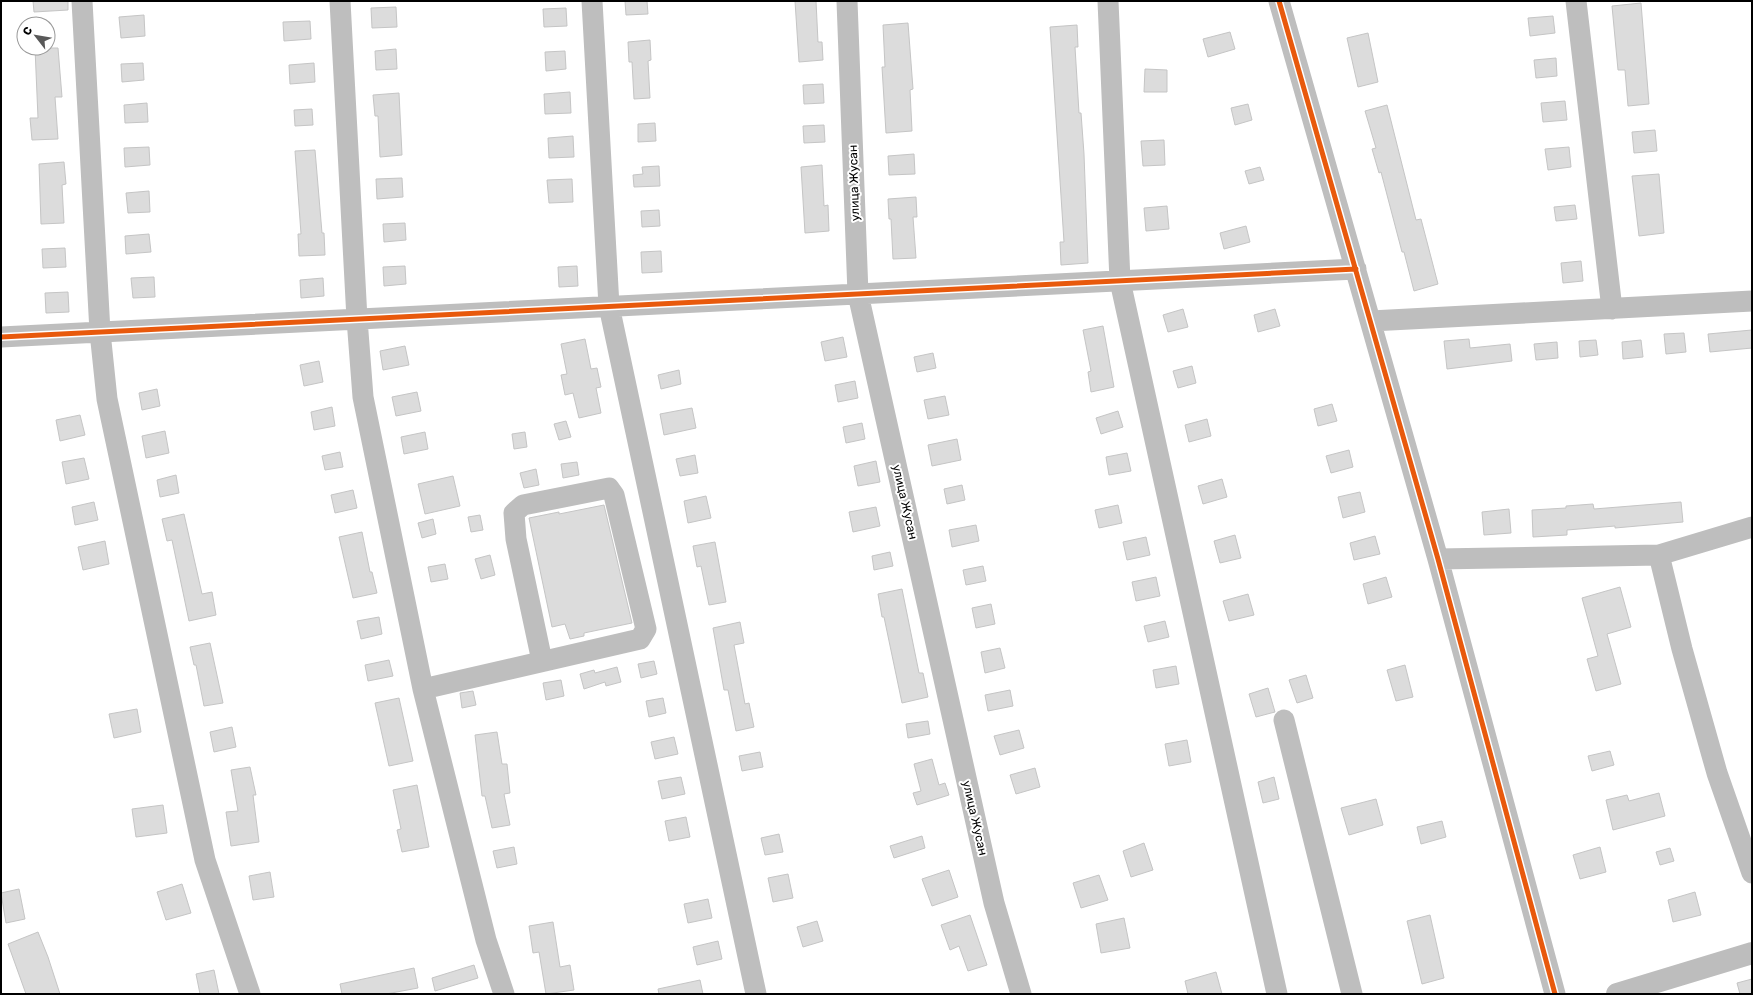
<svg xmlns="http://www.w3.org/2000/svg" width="1753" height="995" viewBox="0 0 1753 995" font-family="Rubik,sans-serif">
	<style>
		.building { fill: #dcdcdc; stroke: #c5c5c5 }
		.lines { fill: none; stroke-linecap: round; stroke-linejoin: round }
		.minor { stroke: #bebebe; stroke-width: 21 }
		.major { stroke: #bdbdbd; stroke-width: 22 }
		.cycleway-casing { stroke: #fff; stroke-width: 8 }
		.cycleway { stroke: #e8590c; stroke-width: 5 }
		.labels { text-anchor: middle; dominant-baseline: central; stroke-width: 4; stroke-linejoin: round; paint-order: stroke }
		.street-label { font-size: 12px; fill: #000; stroke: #fff }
	</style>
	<rect width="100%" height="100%" fill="#fff"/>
	<path class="building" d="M33,1h35v9l-34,2z
		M625,1h22l1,13 -22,1z
		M795,1h21l2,41h4l1,18 -24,2z
		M1641,3l8,101 -21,2 -3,-36h-7l-6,-64z
		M396,7l1,20 -25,1 -1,-20z
		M566,8l1,18 -23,1 -1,-18z
		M144,15l1,21 -24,2 -2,-21z
		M1553,16l2,17 -25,3 -2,-18z
		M310,21l1,18 -27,2 -1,-19z
		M908,23l5,66 -3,1 2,41 -26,2 -4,-66h3l-2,-42z
		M1077,25l1,22h-3l4,66h2l3,41 4,109 -27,2 -1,-23h4l-14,-215z
		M1230,32l5,17 -27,8 -5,-18z
		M1368,33l10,49 -20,5 -11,-49z
		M650,40l1,20 -3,1 2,37 -16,1 -2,-37h-3l-1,-20z
		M35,48h23l4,49h-7l3,42 -26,1 -2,-22h8z
		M396,49l1,20 -21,1 -1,-19z
		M565,51l1,18 -20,2 -1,-19z
		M1556,58l1,18 -21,2 -2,-18z
		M143,63l1,17 -22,2 -1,-18z
		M314,63l1,19 -25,2 -1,-19z
		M1145,69l22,1v22h-23z
		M823,84l1,19 -20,1 -1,-19z
		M570,92l1,21 -26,1 -1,-20z
		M399,93l3,62 -22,2 -2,-41h-3l-2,-21z
		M1565,101l2,19 -24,2 -2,-19z
		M147,103l1,19 -23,1 -1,-18z
		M1248,104l4,16 -17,5 -4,-17z
		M1387,105l29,115 5,-1 17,65 -24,7 -10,-39h-2l-21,-80 -2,1 -7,-24 4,-1 -11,-37z
		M312,109l1,16 -18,1 -1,-16z
		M655,123l1,18 -18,1v-18z
		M824,125l1,17 -21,1 -1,-17z
		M1655,130l2,21 -23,2 -2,-21z
		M573,136l1,21 -25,1 -1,-20z
		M1164,140l1,25 -22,1 -2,-25z
		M149,147l1,18 -25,2 -1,-19z
		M1569,147l2,20 -23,3 -3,-21z
		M315,150l7,83h2l1,22 -26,1 -1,-22h3l-6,-83z
		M914,154l1,20 -26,1 -1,-19z
		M64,162l2,22 -4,1 2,38 -23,1 -2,-60z
		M822,165l2,41 4,-1 1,26 -24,2 -4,-66z
		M659,166l1,20 -26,1 -1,-12 10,-1 -1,-7z
		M1260,167l4,13 -15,4 -4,-13z
		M1659,174l5,59 -25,3 -7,-60z
		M402,178l1,19 -26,2 -1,-20z
		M572,179l1,23 -24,1 -2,-23z
		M149,191l1,21 -22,1 -2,-20z
		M916,197l1,20h-4l3,41 -23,1 -2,-40h-2l-1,-20z
		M1575,205l2,14 -21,2 -2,-14z
		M1167,206l2,23 -23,2 -2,-23z
		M659,210l1,16 -18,1 -1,-16z
		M405,223l1,17 -22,2 -1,-18z
		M1246,226l4,16 -26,7 -4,-16z
		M149,234l2,18 -25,2 -1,-18z
		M65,248l1,19 -23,1 -1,-19z
		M661,251l1,21 -20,1 -1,-21z
		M1581,261l2,20 -20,2 -2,-20z
		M405,266l1,18 -22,2 -1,-19z
		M577,266l1,20 -19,1 -1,-20z
		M154,277l1,20 -22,1 -2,-20z
		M323,278l1,18 -23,2 -1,-18z
		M68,292l1,20 -23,1 -1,-20z
		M1183,309l5,18 -20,5 -5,-17z
		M1275,309l5,17 -22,6 -4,-17z
		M1103,326l11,61 -23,5 -3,-20 3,-1 -8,-41z
		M1752,330v18l-42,4 -2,-18z
		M1684,333l2,19 -20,2 -2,-20z
		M843,337l4,20 -22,4 -4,-19z
		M585,339l6,30 6,-1 4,19 -5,1 5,25 -22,5 -6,-25 -8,2 -4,-20 6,-1 -6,-30z
		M1469,339l1,9 40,-4 2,17 -65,8 -3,-28z
		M1596,340l2,15 -18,2 -1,-16z
		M1641,340l2,17 -20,2 -1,-17z
		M1557,342l1,16 -22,2 -2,-16z
		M405,346l4,19 -26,5 -3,-19z
		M933,353l3,15 -19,4 -3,-15z
		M319,361l4,21 -19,4 -4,-21z
		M1192,366l4,17 -18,5 -5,-17z
		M679,370l2,14 -20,5 -3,-14z
		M855,381l3,17 -20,4 -3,-17z
		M157,389l3,17 -18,4 -3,-17z
		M417,392l4,19 -25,5 -4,-19z
		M945,396l4,19 -21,4 -4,-19z
		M1332,404l5,17 -19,5 -4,-17z
		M332,407l3,19 -21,4 -3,-18z
		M692,408l4,20 -32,7 -4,-21z
		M1118,411l5,16 -22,7 -5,-16z
		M80,415l5,20 -25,6 -4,-21z
		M1207,419l4,17 -22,6 -4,-17z
		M566,421l5,16 -12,3 -5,-16z
		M862,423l3,16 -19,4 -3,-16z
		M165,431l4,22 -23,5 -4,-22z
		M425,432l3,17 -24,5 -3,-17z
		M525,432l2,15 -13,2 -2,-15z
		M957,439l4,21 -29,6 -4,-21z
		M1349,450l4,17 -22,6 -5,-17z
		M340,452l3,15 -18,3 -3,-14z
		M1127,453l4,18 -22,4 -3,-18z
		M695,455l3,18 -18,3 -4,-17z
		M84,458l5,21 -23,5 -4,-22z
		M876,461l4,21 -22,4 -4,-20z
		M577,462l2,13 -16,3 -2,-14z
		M536,469l3,16 -15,3 -4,-15z
		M176,475l3,18 -19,4 -3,-17z
		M453,476l7,30 -35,8 -7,-30z
		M1222,479l5,18 -24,7 -5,-18z
		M962,485l3,15 -18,4 -3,-15z
		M353,490l4,18 -22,5 -4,-18z
		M1360,492l5,20 -22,6 -5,-21z
		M706,496l5,22 -23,5 -4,-22z
		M94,502l4,18 -23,5 -3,-18z
		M1681,502l2,20 -68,6v-2l-48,4v5l-34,2 -1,-27 34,-2v-2l27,-2 1,5z
		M604,505l28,118 -48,10v3l-14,3 -5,-15 -13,3 -23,-109 30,-6v2z
		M1118,505l4,18 -23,5 -4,-18z
		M876,507l4,19 -27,6 -4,-20z
		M1509,509l2,24 -27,2 -2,-23z
		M184,514l18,80 10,-2 4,23 -27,6 -17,-81 -5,1 -5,-22z
		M480,515l3,15 -12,2 -3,-15z
		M433,519l3,15 -14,4 -4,-15z
		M976,525l3,16 -27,6 -3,-17z
		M362,532l8,40h2l5,21 -24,5 -14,-61z
		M1235,535l6,23 -21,5 -6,-22z
		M1375,536l5,18 -26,6 -4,-17z
		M1146,537l4,18 -23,5 -4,-18z
		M105,541l4,23 -26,6 -5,-23z
		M715,542l11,60 -17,3 -8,-39 -4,1 -4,-21z
		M890,552l3,14 -19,4 -2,-14z
		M490,555l5,20 -14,4 -6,-20z
		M445,564l3,15 -17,3 -3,-15z
		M983,566l3,15 -20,4 -3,-15z
		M1156,577l4,19 -24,5 -4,-19z
		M1386,577l6,20 -24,7 -5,-20z
		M1620,587l11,40 -24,7 14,50 -25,7 -9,-32 11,-3 -16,-58z
		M902,589l17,84h4l5,24 -26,6 -18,-86h-2l-4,-23z
		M1248,594l6,21 -25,6 -6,-20z
		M991,604l4,20 -19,4 -4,-20z
		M379,617l3,17 -21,5 -4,-18z
		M1165,621l4,16 -21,5 -4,-16z
		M740,622l4,21 -10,2 11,59 4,-1 5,24 -18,4 -8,-41h-4l-11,-62z
		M210,643l13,60 -19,3 -8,-41h-2l-4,-18z
		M1000,648l5,20 -20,5 -4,-21z
		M389,660l4,16 -25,5 -3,-16z
		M654,661l3,13 -16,4 -3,-14z
		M1405,665l8,32 -17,4 -9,-31z
		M1176,666l3,18 -23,4 -3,-18z
		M617,667l4,15 -15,4 -1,-4 -21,7 -4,-15 14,-4 1,3z
		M1306,675l7,23 -16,5 -8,-23z
		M561,680l3,16 -18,4 -3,-17z
		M1268,688l7,24 -19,5 -7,-23z
		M1010,690l3,16 -25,5 -3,-16z
		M473,691l3,14 -14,3 -2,-15z
		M399,698l14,63 -24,5 -14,-63z
		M663,698l3,15 -17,4 -3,-16z
		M137,709l4,23 -27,6 -5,-24z
		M928,721l2,13 -22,4 -2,-14z
		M232,727l4,20 -22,5 -4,-20z
		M1019,730l5,18 -24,7 -6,-19z
		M497,732l5,32h5l3,29 -6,1 6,31 -18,3 -7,-32h-3l-7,-61z
		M674,737l4,17 -23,5 -4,-17z
		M1187,740l4,22 -22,4 -4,-22z
		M1610,751l4,14 -22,6 -4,-15z
		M760,752l3,15 -21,4 -3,-15z
		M932,759l7,26 6,-2 4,12 -32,10 -4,-12 8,-2 -7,-27z
		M250,767l6,28h-3l6,47 -28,4 -5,-34 12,-1 -7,-41z
		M1035,768l5,19 -24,7 -6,-19z
		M681,777l4,17 -23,5 -4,-18z
		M1274,777l5,22 -16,4 -5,-21z
		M417,785l12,62 -27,5 -5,-22 4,-1 -8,-39z
		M1659,793l6,23 -52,14 -7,-30 21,-5 2,6z
		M1376,799l7,26 -34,10 -8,-27z
		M163,805l4,28 -31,4 -4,-28z
		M686,817l4,20 -21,4 -4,-20z
		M1442,821l4,16 -25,7 -4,-17z
		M779,834l4,18 -18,3 -4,-17z
		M922,836l3,12 -31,10 -4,-12z
		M1144,843l9,27 -22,7 -8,-26z
		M514,847l3,17 -20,4 -4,-17z
		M1600,847l6,25 -26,7 -7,-24z
		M1670,848l4,13 -14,4 -4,-13z
		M949,870l9,27 -26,9 -10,-27z
		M270,872l4,25 -21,3 -4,-24z
		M788,874l5,24 -20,4 -5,-24z
		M1099,875l9,25 -27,8 -8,-25z
		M182,884l9,29 -25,7 -9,-28z
		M19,889l6,30 -19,4 -5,-30z
		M1695,892l6,23 -28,7 -5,-22z
		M708,899l4,19 -24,5 -4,-19z
		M970,915l17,50 -19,6 -9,-25 -9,4 -9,-25z
		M1430,915l14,63 -22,6 -15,-63z
		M1124,918l6,30 -29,5 -5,-29z
		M817,921l6,20 -20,6 -6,-20z
		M553,922l7,45 10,-2 4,25 -28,4 -7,-42 -6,1 -4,-27z
		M38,932l10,25 12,37h-34l-18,-50z
		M718,941l4,18 -25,6 -4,-18z
		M474,965l4,13 -43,13 -3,-13z
		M414,968l4,20 -32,6h-44l-2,-10z
		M214,970l5,24h-19l-4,-20z
		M1216,972l6,22h-34l-3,-13z
		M1752,979v15h-12l-3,-11z
		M700,980l3,14h-44l-1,-5z"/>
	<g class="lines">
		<path class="minor" d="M82,1l18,331 7,67 98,461 45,134
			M340,1l17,318 6,78 60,292 63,251 18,54
			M592,1l17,305 147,688
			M847,1l11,293 136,609 27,91
			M1108,1l12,280 157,713
			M1279,1l159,558 117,435
			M1576,1l36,308
			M1371,321l381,-20
			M1,337l1355,-68
			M1659,555l23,94 35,124 35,100
			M1438,559l221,-4 93,-28
			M423,689l217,-50 6,-10 -32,-134 -5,-7 -86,17 -9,8 2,26 26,122
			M1284,720l68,274"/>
		<path class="major" d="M1617,994l135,-41"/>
		<g class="cycleway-casing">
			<path id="cycleway" d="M1279,1l159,558 117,435
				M1,337l1355,-68"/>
		</g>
		<use href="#cycleway" class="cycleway"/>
	</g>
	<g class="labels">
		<g class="street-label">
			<text transform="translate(854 183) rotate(-92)">улица Жусан</text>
			<text transform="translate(905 502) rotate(77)">улица Жусан</text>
			<text transform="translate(975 818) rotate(77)">улица Жусан</text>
		</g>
	</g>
	<rect width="1753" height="995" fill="none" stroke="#000000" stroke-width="4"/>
	<g transform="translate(36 36) rotate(301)"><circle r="19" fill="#ffffff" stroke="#999999"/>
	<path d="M0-3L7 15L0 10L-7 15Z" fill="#595959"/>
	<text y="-6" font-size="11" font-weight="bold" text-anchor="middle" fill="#000000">С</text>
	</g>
</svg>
